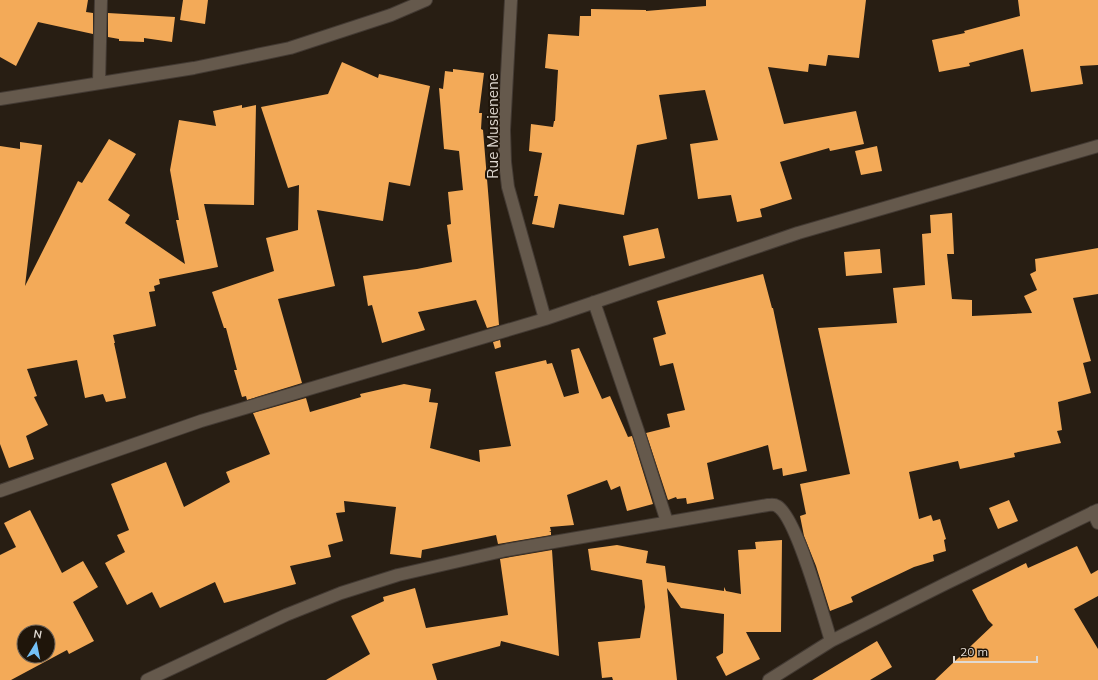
<svg xmlns="http://www.w3.org/2000/svg" width="1098" height="680" viewBox="0 0 1098 680" font-family="Mulish,sans-serif">
	<style>
		.building { fill: #f3aa58; fill-rule: evenodd }
		.lines { fill: none; stroke-linecap: round; stroke-linejoin: round }
		.minor-casing { stroke: #433a33; stroke-width: 14 }
		.minor { stroke: #65594c; stroke-width: 12 }
		.labels { text-anchor: middle; dominant-baseline: central; stroke-width: 4; stroke-linejoin: round; paint-order: stroke }
		.street-label { font-size: 15px; fill: #e1dad2; stroke: #1f150a }
	</style>
	<rect width="100%" height="100%" fill="#281e13"/>
	<path class="building" d="M0,0h88l-2,12 7,1v21l-55,-12 -22,44 -16,-9z
		M183,0h25l-3,24 -25,-4z
		M706,0h160l-7,58 -31,-3 -2,11 -17,-2 -1,8 -40,-5 16,57 72,-13 8,33 -34,7 -1,-3 -49,14 12,37 -32,10 2,8 -25,5 -6,-27 -33,4 -8,-55 28,-4 -13,-50 -46,5 8,44 -30,6 -13,70 -65,-11 -5,24 -22,-4 6,-28h-4l8,-43 -13,-2 2,-27 22,3 1,-6h1l3,-51 -13,-2 3,-34 31,2 1,-20h11v-7l55,1v1l60,-5z
		M1018,0h80v65l-18,1 3,18 -52,8 -8,-43 -54,14 1,3 -31,6 -7,-32 33,-7 -1,-2 56,-15z
		M108,13l67,4 -3,25 -28,-4v4l-25,-1v-2l-11,-2z
		M342,62l36,16 1,-4 51,12 -20,100 -21,-4 -6,39 -66,-11 18,76 -57,13 24,84 -55,17 -1,-4 -4,1 -8,-27h3l-11,-42h-2l-12,-36 62,-21 -8,-33 32,-8 1,-45 -11,3 -27,-81 67,-13z
		M453,69l31,4 -5,40h3l-1,16 2,1 16,195 -12,3 -11,-28 -58,12 7,18 -43,13 -10,-38 -4,1 -5,-30 54,-7 35,-7 -5,-37 4,-1 -3,-32 15,-2 -4,-39 -15,-2 -5,-61 4,1 2,-18 8,1z
		M242,105v3l14,-3 -2,100 -50,-1 14,63 -59,12 1,5 -6,2 1,5 -6,1 7,34 -43,9 2,8h-1l12,55 -20,4 -3,-8 -18,4 -8,-38 -50,9 10,27 -3,1 14,28 -22,11 8,23 -25,9 -9,-24v-298l20,3v-7l22,3 -17,141 53,-105 4,2 27,-44 27,15 -28,46 22,15 -5,8 60,41 -9,-44h3l-9,-50 9,-50 37,6 -3,-15z
		M877,146l5,25 -21,4 -6,-24z
		M952,213l2,41h-7l5,45 20,1v16l60,-3 -8,-17 13,-6 -7,-16 6,-3 -1,-12 63,-11v46l-25,4 18,63 -8,2 8,30 -33,9 4,28 -5,1 4,12 -47,10 1,4 -55,12 -2,-8 -49,11 10,47 12,-4 2,6 7,-2 6,20 -2,1 2,11 -13,4 1,6 -20,6 -63,30 2,5 -23,9 -14,-45 -12,-30 -4,-20 6,-2 -6,-30 50,-10 -32,-146 79,-5 -4,-35 32,-3 -3,-51 9,-1 -1,-18z
		M658,228l7,30 -36,8 -6,-30z
		M880,249l2,24 -36,3 -2,-24z
		M763,274l9,34h1l34,163 -24,5 -1,-8 -9,2 -5,-25 -61,18 7,36 -27,5 -1,-6 -9,1 -1,-2 -8,3 -22,-67 24,-6 -3,-13 18,-4 -12,-47 -13,3 -7,-28 13,-4 -9,-33z
		M500,340l1,7 -6,2 -2,-7z
		M579,348l23,51 8,-3 18,41 4,-1 21,68 -26,7 -7,-25 -9,4 -4,-10 -40,15 7,30 -24,2 1,4 -2,1h2v3l-53,9 -2,-9 -74,15 -1,8 -31,-4 6,-47 -52,-6 1,11 -9,1 7,28 -15,4 3,12 -41,9 6,18 -72,19 -9,-21 -55,26 -8,-16 -25,13 -22,-42 20,-11 -8,-17 12,-5 -18,-46 55,-22 18,45 46,-25 -4,-10 44,-18 -17,-41 53,-15 4,14 51,-15 -1,-3 44,-10 27,5 -2,13 9,1 -8,45 50,14 -1,-12 32,-4 -16,-74 51,-12 1,4 5,-1 12,34 15,-4 -8,-43z
		M1009,500l9,21 -20,8 -9,-21z
		M30,510l32,63 21,-12 15,26 -25,15 21,39 -25,13 -2,-4 -56,30h-11v-125l16,-8 -12,-24zM24,632h24v24h-24z
		M782,540l-1,92h-35l14,27 -34,17 -10,-19 7,-4 1,-39 -43,-6 -14,-20 10,92h-64l-1,-3 -10,1 -4,-36 42,-4 5,-31 -3,-27 -51,-10 -3,-21 29,-4 31,6 -2,12 19,3 2,16 57,9v-4l2,4 15,3 -3,-44 18,-1 -1,-7z
		M1077,546l14,28 7,-4v26l-24,13 24,40v31h-163l58,-55 -5,-5 -16,-30 54,-27 2,5z
		M552,550l7,106 -58,-15 -1,5 -68,18 5,16h-111l44,-26 -19,-38 33,-15 -1,-4 32,-9 11,40 82,-13 -8,-56z
		M877,641l15,26 -22,13h-58z"/>
	<g class="lines">
		<g class="minor-casing">
			<path id="minor" d="M511,0l-7,130 1,32 3,25 37,132
				M99,83l2,-83
				M0,99l194,-31 96,-20 101,-33 35,-15
				M594,302l44,129 29,91
				M0,491l201,-70 344,-102 253,-86 300,-87
				M1093,512l5,11
				M147,680l139,-65 55,-22 57,-18 109,-25 261,-45c3,0 6,-1 9,1 20,11 46,110 54,135
				M769,680l62,-39 114,-57 153,-74"/>
		</g>
		<use href="#minor" class="minor"/>
	</g>
	<g class="labels">
		<g class="street-label">
			<text transform="translate(492 126) rotate(-90)">Rue Musienene</text>
		</g>
	</g>
	<g transform="translate(36 644) rotate(10)"><circle r="19" fill="#1f150a" stroke="#6d645a"/>
	<path d="M0-3L7 15L0 10L-7 15Z" fill="#74c0f6"/>
	<text y="-6" font-size="11" font-weight="bold" text-anchor="middle" fill="#e1dad2">N</text>
	</g>
	<path d="M954 656v6h83v-6" fill="none" stroke="#e1dad2" stroke-width="2"/>
	<text x="960" y="656" font-size="12" fill="#e1dad2" stroke="#1f150a" stroke-width="3" paint-order="stroke">20 m</text>
</svg>
